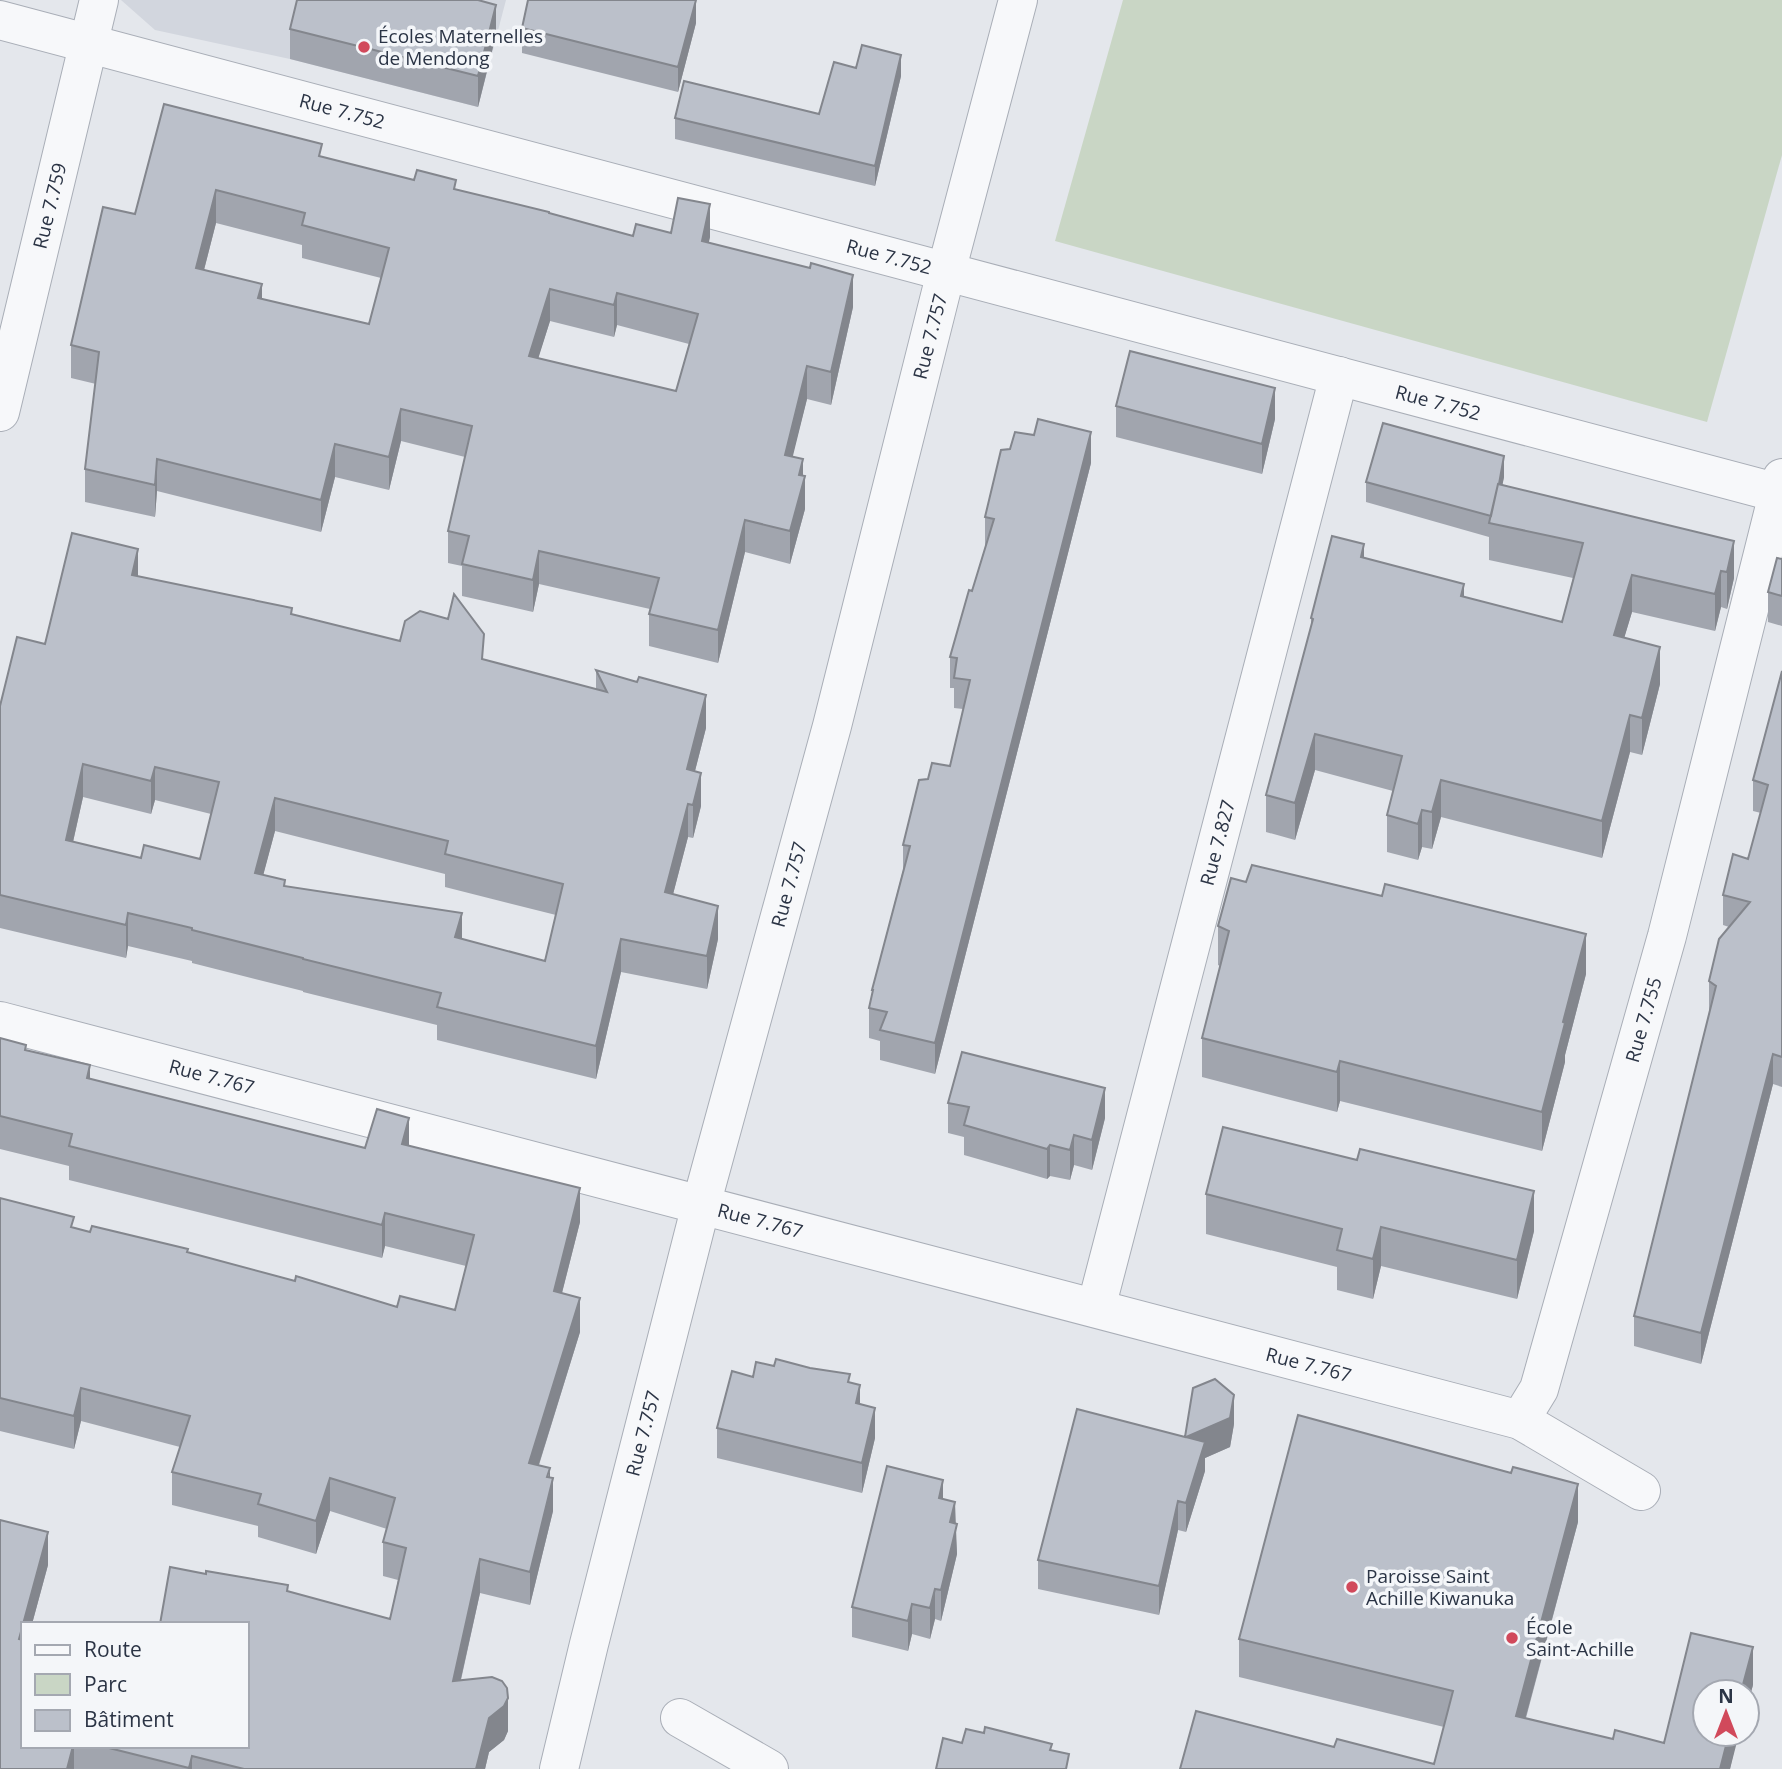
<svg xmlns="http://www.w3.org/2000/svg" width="1782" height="1769" viewBox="0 0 1782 1769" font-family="'Open Sans',sans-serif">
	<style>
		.built { fill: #d2d6de }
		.green { fill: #c9d6c5 }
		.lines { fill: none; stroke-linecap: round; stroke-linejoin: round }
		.minor-casing { stroke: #a9aeb7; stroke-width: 40 }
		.minor { stroke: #f7f8fa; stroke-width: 38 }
		.wall { fill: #a1a5ae; fill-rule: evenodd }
		.shaded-wall { fill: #83868d }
		.building { fill: #bbc0ca; stroke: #83868d; stroke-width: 2; fill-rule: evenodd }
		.poi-dot { fill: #d1495b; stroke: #f4f6f9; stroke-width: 2.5 }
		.labels { text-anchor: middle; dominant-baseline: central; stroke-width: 7; stroke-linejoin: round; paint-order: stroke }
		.poi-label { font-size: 19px; fill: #2b3445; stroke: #f4f6f9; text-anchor: start }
		.street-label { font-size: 19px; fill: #2b3445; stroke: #f4f6f9 }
	</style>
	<rect width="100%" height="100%" fill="#e4e7ec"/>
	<path class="built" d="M121,0h385l-28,107 -188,-48 -135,-29z"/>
	<path class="green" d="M1123,0h659v155l-75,267 -652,-181z"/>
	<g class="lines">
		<g class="minor-casing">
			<g id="minor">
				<path id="s1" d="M0,20l1778,473"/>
				<path id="s2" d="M0,412l99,-412"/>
				<path id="s3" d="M0,1021l1520,399 121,71"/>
				<path id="s4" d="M1096,1308l243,-932"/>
				<path id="s5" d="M1520,1420l19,-31 128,-453 115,-458"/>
				<path d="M680,1718l89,51"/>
				<path id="s6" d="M559,1769l30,-125 112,-439 131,-479 114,-454 72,-272"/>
			</g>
		</g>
		<use href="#minor" class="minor"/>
	</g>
	<path class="wall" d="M696,0v23l-18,69 -156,-39v-25z
		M290,29l206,6 -18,72 -188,-48z
		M856,68l45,8 -26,110 -200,-47v-21l144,-4z
		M322,157l92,23 42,9 177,47 38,-3 39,4 -2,6 145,64 -22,98 -24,-6 -15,58 11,19 2,33 -15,55 -45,-12 -27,111 -69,-17v-32l1,-5 -111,-25 -6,28 -71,-16v-30l-14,-3v-32l17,-74 -64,-16 -12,49 -54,-13 -14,55 -164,-41 -2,26 -70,-15v-33l11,-85 -25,-6v-33l64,-131zM216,223l86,22v13l79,20 -12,46 -107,-25 -58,-29zM550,321l64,16 3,-12 72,19 -13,47 -138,-33z
		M1116,406l159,13 -13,55 -146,-37z
		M1091,463l-156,611 -55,-14v-19l-11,-3v-30l3,-13v-5l31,-120v-25l25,-66 22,-13 13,-57 -9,-1v-20h-4v-31l22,-66 13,-44v-30z
		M1504,477l-2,8 232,56v37l-7,31 -6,-2 -6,24 -83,-19 -8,26 36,46 -18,71 -12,-3 -28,106 -161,-41 -9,32 -10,-2 -4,13 -31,-8v-37l6,-24 -78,-21 -20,70 -29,-8v-37l45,-168v-9l53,-60 100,39 98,25 11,-44 -84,-18v-23l-123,-35v-20z
		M1782,559v67l-14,-4v-30z
		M138,576l262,65 84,19 112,29v-19l110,58 -11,43 6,35 -8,32 -5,-1 -15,57 45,45 -11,50 -86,-17 -25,107 -159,-39v-15l-134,-33v-1l-111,-28v-2l-64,-15 -2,12 -126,-30v-222l45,-62zM83,797l68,17 4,-14 56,14 -11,45 -59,-1 -68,-16zM275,831l170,43v13l111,28 -11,46 -83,-22 -177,-52 -22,-12z
		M1782,671v416l-9,-3 -72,280 -67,-18v-30l76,-304 -1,-1v-30l20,-54 -6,-2v-30l25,-36 13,-46 -8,-2v-31z
		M1218,926l368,48 -21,81v7l-23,89 -202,-50 -3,11 -135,-35v-39l18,-72 -2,-1z
		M0,1038l90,41 275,69 44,-2 171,76 -18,71 18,39 -41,133 11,12 3,34 -23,94 -50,-12 -19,87 47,51 -4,9 -15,12 -4,17h-485v-249l48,45 -16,59h-9v122h224l41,-154 102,27 8,-39 -15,-4v-34l4,-13 -57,-18 -14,43 -58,-17v-11l-86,-21v-33l8,-25 -99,-26 -7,28 -74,-18v-233l74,30 114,25 209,54 58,3 11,-44 -81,-20 -3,12 -313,-78v-14l-69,-17z
		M948,1103l157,15 -13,52 -18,-5 -4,15 -20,-4 -3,3 -83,-24v-18l-16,-4z
		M1206,1194l328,37 -17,68 -136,-33 -8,33 -36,-9v-23l-131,-33z
		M753,1377l97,6 25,55 -13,55 -145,-35v-30z
		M1234,1424l-4,23 -25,11v13l-19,61 -8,-2 -19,85 -121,-26v-29z
		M943,1499l12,25 2,30 -16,67 -6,-2 -5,20 -18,-5 -4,17 -56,-14v-30z
		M1578,1522l-52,196 87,21 51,4 89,-58 -6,21v-14l-17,77h-550l154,-22 100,17 10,-37 -205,-50v-38z"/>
	<path class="shaded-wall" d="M696,0v23l-18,69v-25z
		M496,5v30l-18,72v-31z
		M901,55v21l-26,110v-20z
		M216,190v33l-20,78v-33z
		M710,204v33l-8,37v-33z
		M853,275v32l-22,98v-33z
		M262,284v32l-4,-18z
		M550,289v32l-21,67v-32z
		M617,293v32l-3,12v-32z
		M807,366v33l-22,89v-33z
		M1275,388v31l-13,55v-30z
		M401,409v32l-12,49v-33z
		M1091,432v31l-156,611v-31z
		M335,444v33l-14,55v-32z
		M1504,456v21l-9,47 -2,-7z
		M157,459v32l-2,26v-32z
		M803,459v22l2,-5v33l-15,55v-33l9,-56z
		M745,520v32l-27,111v-33z
		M1734,541v37l-7,31v-37z
		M1364,544v37l-3,-24z
		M138,549v33l-6,-7z
		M539,551v33l-6,28v-32z
		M1721,571v36l-6,24v-37z
		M1632,575v37l-18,60v-37z
		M1464,584v36l-3,-24z
		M1660,647v37l-18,71v-37z
		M706,695v33l-19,74v-33z
		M1630,715v37l-28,106v-37z
		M1315,734v36l-20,70v-37z
		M83,764v33l-17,76v-33z
		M155,767v33l-4,14v-33z
		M701,773v33l-8,32v-33z
		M1441,780v37l-9,32v-37z
		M275,798v33l-20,75v-33z
		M688,804v33l-23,88v-33z
		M1422,810v37l-4,13v-36z
		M718,906v33l-11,50v-33z
		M128,913v33l-2,12v-33z
		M462,913v33l-7,-9z
		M1586,934v40l-21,81v7l-23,89v-39l21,-90z
		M621,939v33l-25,107v-33z
		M1773,1054v30l-72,280v-31z
		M1340,1061v40l-3,11v-40z
		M90,1065v33l-3,-20z
		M1105,1088v30l-13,52v-30z
		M409,1118v33l-7,-7z
		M1074,1135v30l-4,15v-30z
		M1050,1145v31l-3,3v-30z
		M580,1188v34l-26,102v-33z
		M1534,1191v40l-17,68v-39z
		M385,1213v33l-3,12v-33z
		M1381,1227v39l-8,33v-40z
		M580,1298v34l-51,164v-33z
		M860,1385v30l-4,-12z
		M81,1388v33l-7,28v-33z
		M1234,1395v29l-4,23 -25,11v13l-19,61v-95z
		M875,1408v30l-13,55v-30z
		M550,1468v22l3,-12v33l-23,94v-33z
		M330,1478v33l-14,43v-33z
		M943,1480v30l-4,-12z
		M1578,1484v38l-62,231v-37z
		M1178,1501v29l-19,85v-29z
		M955,1502l2,52 -16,67v-31l9,-68z
		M48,1532v33l-16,59h-9z
		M480,1559v34l-27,121v-33z
		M935,1589v30l-5,20v-31z
		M912,1604v30l-4,17v-30z
		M23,1626v34l-4,-21z
		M1753,1647v38l-6,21v-14h-6z
		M508,1698v33l-4,9 -15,12 -4,17h-9l13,-51z
		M1729,1734h10l-9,35h-10z
		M73,1746h1v23h-7z
		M192,1756v13h-3z"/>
	<path class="building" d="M297,0h181l18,5 -18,71 -188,-47z
		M528,0h168l-18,67 -156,-39z
		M862,45l39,10 -26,111 -200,-48 9,-37 135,33 15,-52 22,6z
		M164,104l158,40 -3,12 95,24 3,-10 39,10 -2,9 95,23v1l84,23 3,-12 35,9 7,-35 32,6 -8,37 108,27 1,-5 42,12 -22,97 -24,-6 -22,89 18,4 -4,16 6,1 -15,55 -45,-11 -27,110 -69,-16 10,-36 -120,-27 -6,29 -71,-16 7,-28 -21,-5 24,-105 -71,-17 -12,48 -54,-13 -14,56 -164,-41 -2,26 -70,-16 14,-117 -28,-7 32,-138 32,7zM216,190l89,23 -3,12 87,23 -20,76 -111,-26 4,-14 -66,-16zM550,289l64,16 3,-12 81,21 -22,77 -147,-35z
		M1130,351l145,37 -13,56 -146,-38z
		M1038,419l53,13 -156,611 -55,-13 7,-18 -18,-4 4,-18h-1l38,-144 -7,-1 16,-65 9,-1 4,-16 18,3 20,-86 -16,-2 3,-20 -7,-1 19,-67 3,1 22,-72 -9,-2 16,-67 9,-1 5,-17 19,3z
		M1383,423l121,33 -5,28h-1l-7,32 -125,-34z
		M1498,484l236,57 -7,31 -6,-1 -6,23 -83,-19 -18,60 46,12 -18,71 -12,-3 -28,106 -161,-41 -9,32 -10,-2 -4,14 -31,-9 15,-59 -87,-22 -20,69 -29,-8 47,-176 -2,-1 21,-82 32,8 -3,13 103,27 -3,12 101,26 21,-79 -94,-20z
		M72,533l66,16 -6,26 160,33 -1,6 109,27 5,-20 15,-10 28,8 6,-25 30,40 -2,25 125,33 -11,-22 41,12 2,-5 67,18 -19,74 14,4 -8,32 -5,-1 -23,88 53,14 -11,50 -86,-17 -25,107 -159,-39 4,-14 -138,-34v-1l-111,-28v-2l-64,-15 -2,12 -126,-30v-189l17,-69 28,7zM83,764l68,17 4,-14 64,15 -19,77 -56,-14 -3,13 -75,-18zM275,798l173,43 -3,13 118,30 -18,77 -90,-24 7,-24 -178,-27 1,-6 -30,-7z
		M1777,558l5,1v37l-14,-4z
		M1782,671v386l-9,-3 -72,279 -67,-17 82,-330 -7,-5 10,-42 31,-37 -27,-7 10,-41 15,5 20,-74 -15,-5z
		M1252,865l130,31 3,-12 201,50 -23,88 2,1 -23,89 -202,-51 -3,11 -135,-34 27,-107 -11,-5 13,-48 15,4z
		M0,1038l26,7 -1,5 65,15 -3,13 278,70 12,-39 32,9 -7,26 178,44 -26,103 26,7 -51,165 21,5 -3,9 6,1 -23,94 -50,-13 -27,122 39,-4 10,4 5,7 1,10 -4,8 -15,12 -13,51h-232l-52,-13 -3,12 -88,-22h146v-122h-87l10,-57 36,7v-3l82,14 -1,6 103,28 16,-71 -23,-6 12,-44 -65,-20 -14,43 -58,-17 3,-10 -89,-22 18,-56 -109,-28 -7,28 -74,-18v-200l74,19 -3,10 19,5 2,-6 96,23 -1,3 108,29 1,-5 101,31 3,-11 55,14 19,-75 -89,-22 -3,12 -313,-79 3,-12 -72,-18z
		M962,1052l143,36 -13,52 -18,-5 -4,15 -20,-5 -3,4 -83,-24 5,-18 -21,-4z
		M1223,1127l134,33 3,-11 174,42 -17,69 -136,-33 -8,32 -36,-9 5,-21 -136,-35z
		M776,1359l34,9 40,6 -2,8 12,3 -4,18 19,5 -13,55 -145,-35 15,-57 21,6 3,-15 18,4z
		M1215,1379l19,16 -4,23 -44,19 19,5 -19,61 -8,-2 -19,85 -121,-26 39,-151 108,28 8,-49z
		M1298,1415l213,58 2,-6 65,17 -62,232 97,23 2,-9 49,13 27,-110 62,14 -12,45h-36v42h24l-9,35h-540l16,-58 138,36 3,-8 97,25 19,-73 -214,-52z
		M887,1466l56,14 -4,18 16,4 -5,20 7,2 -16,66 -6,-1 -5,19 -18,-4 -4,17 -56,-14z
		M0,1520l48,12 -29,107 4,1v106h50l-6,23h-67z
		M985,1727l67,17 -2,6 19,4 -3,15h1h-131l7,-31 19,5 4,-14 18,4z"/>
	<g class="poi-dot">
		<circle cx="364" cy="47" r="7"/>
		<circle cx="1352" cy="1587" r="7"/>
		<circle cx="1512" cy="1638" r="7"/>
	</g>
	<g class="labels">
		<g class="poi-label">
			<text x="378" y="36">Écoles Maternelles<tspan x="378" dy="22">de Mendong</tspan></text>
			<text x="1366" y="1576">Paroisse Saint<tspan x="1366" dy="22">Achille Kiwanuka</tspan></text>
			<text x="1526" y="1627">École<tspan x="1526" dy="22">Saint-Achille</tspan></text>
		</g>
		<g class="street-label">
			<text stroke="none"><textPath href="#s1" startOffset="354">Rue 7.752</textPath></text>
			<text stroke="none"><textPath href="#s2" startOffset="212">Rue 7.759</textPath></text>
			<text stroke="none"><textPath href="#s1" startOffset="920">Rue 7.752</textPath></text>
			<text stroke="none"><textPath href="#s6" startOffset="1480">Rue 7.757</textPath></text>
			<text stroke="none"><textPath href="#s1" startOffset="1488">Rue 7.752</textPath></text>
			<text stroke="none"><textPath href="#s4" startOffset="481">Rue 7.827</textPath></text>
			<text stroke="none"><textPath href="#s6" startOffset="914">Rue 7.757</textPath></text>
			<text stroke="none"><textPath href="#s5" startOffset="420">Rue 7.755</textPath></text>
			<text stroke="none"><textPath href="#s3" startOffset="219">Rue 7.767</textPath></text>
			<text stroke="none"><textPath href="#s3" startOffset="786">Rue 7.767</textPath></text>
			<text stroke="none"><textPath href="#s3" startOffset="1353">Rue 7.767</textPath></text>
			<text stroke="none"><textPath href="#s6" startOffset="346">Rue 7.757</textPath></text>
		</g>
	</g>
	<rect x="21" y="1622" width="228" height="126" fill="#f4f6f9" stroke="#a4a8b1" stroke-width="2"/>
	<rect x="35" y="1645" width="35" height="10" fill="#f7f8fa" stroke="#a4a8b1" stroke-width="2"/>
	<text x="84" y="1657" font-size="21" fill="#2b3445">Route</text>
	<rect x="35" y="1674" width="35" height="21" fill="#c9d6c5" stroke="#a4a8b1" stroke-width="2"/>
	<text x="84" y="1692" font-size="21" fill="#2b3445">Parc</text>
	<rect x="35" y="1710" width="35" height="21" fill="#bbc0ca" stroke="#a4a8b1" stroke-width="2"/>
	<text x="84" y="1727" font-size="21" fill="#2b3445">Bâtiment</text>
	<g transform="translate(1726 1713)"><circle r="33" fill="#f4f6f9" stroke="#a4a8b1" stroke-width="2"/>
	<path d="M0-5L12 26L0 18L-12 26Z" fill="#d1495b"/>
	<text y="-10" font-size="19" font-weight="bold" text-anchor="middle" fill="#2b3445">N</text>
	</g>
</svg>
